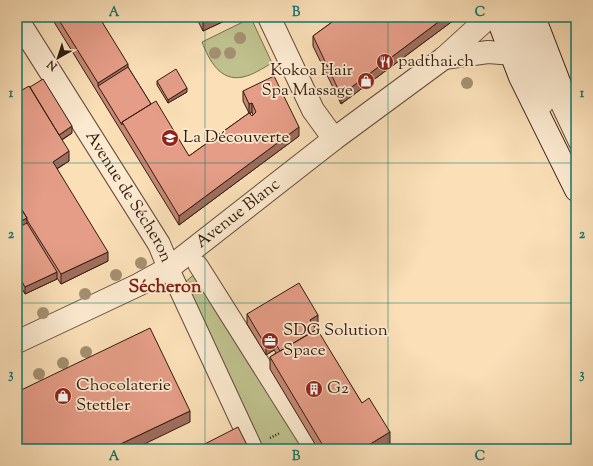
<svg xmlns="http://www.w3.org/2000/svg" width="593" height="466" viewBox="0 0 593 466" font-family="'Sorts Mill Goudy',serif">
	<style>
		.green { fill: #bfc18e; stroke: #796e4e }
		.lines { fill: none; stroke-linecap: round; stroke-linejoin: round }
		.service-casing { stroke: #654d39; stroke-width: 15 }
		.pedestrian-casing { stroke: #654d39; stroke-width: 21 }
		.minor-casing { stroke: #654d39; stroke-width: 24 }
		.secondary-casing { stroke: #331c0f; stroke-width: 24 }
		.path { stroke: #331c0f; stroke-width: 2.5; stroke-dasharray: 1 2; stroke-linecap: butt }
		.service { stroke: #fcead0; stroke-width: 13 }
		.pedestrian { stroke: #fcead0; stroke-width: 19 }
		.minor { stroke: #fcead0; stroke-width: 22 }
		.secondary { stroke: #fcead0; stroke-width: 22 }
		.tree { fill: #a48f70 }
		.wall { fill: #c58774; stroke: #331c0f; fill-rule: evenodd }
		.shaded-wall { fill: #a06e5e; stroke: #331c0f }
		.building { fill: #e59d87; stroke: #331c0f }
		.grid { fill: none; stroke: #0f766e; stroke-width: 1; stroke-opacity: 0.55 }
		.labels { text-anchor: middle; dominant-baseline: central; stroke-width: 3.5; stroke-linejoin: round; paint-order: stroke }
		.poi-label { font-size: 17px; fill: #331c0f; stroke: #fcead0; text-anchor: start }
		.street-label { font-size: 17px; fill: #331c0f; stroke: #fcead0 }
		.neighbourhood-label { font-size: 18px; font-weight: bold; fill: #7a1f14; stroke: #fcead0 }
		.neatline { fill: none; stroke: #0f766e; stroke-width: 1.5 }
		.grid-label { font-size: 13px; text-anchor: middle; font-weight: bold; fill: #0f766e }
	</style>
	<rect width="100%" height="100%" fill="#fadfb7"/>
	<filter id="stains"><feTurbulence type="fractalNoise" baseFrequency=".005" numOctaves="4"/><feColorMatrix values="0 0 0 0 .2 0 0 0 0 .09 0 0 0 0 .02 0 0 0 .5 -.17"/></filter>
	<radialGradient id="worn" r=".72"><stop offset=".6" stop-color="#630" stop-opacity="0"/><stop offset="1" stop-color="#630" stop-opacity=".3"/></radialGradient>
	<path class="green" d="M251,18l21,45c-9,5 -19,12 -29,14 -23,5 -34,-17 -41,-35z
		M198,271l110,178h-44l-80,-166z"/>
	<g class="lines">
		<g class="service-casing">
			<path id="service" d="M520,17l30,72 26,55
				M511,22l35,84"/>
		</g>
		<g class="pedestrian-casing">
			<path id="pedestrian" d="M198,265l116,184
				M169,268l84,181"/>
		</g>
		<g class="minor-casing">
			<g id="minor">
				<path d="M269,17l44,93 21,29"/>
				<path id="s1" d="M17,19l142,225 10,24"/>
				<path d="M444,58l44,-6 36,3"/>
				<path id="s2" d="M17,342l121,-57 31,-17 165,-129 110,-81 45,-41"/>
			</g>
		</g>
		<g class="secondary-casing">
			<path id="secondary" d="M497,17l23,60 56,113
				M534,17l27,70 15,32"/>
		</g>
		<path class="path" d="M270,438l10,-5"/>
		<use href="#service" class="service"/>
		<use href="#pedestrian" class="pedestrian"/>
		<use href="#minor" class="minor"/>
		<use href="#secondary" class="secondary"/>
	</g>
	<g class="tree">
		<circle cx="240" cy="38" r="6"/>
		<circle cx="215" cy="53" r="6"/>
		<circle cx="230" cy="53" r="6"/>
		<circle cx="467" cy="83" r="6"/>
		<circle cx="141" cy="263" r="6"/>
		<circle cx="116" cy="275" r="6"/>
		<circle cx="85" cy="294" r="6"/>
		<circle cx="43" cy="313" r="6"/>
		<circle cx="86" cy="352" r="6"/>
		<circle cx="63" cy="363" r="6"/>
		<circle cx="39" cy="374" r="6"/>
	</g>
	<path class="wall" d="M51,17h48l29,50 23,37 38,52 60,-43 -6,-12v-10l56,45 -120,89zM252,112l1,3 -1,1 -2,-2z
		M196,17h37l-30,14z
		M339,17h119l-117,87 -28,-58v-10z
		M157,81l30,11 -19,11 -11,-18z
		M30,87l42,46 -10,7 7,21 -12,8 51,92 -47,23 -4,-6v1l-32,15 -4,-7v1l-4,2v-197z
		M247,314l71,10 -4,3 48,76 28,41 -9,5h-63l-48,-80v-12l6,-4 -2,-3 -8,5 -19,-31z"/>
	<path class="shaded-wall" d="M213,17h20l-30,14v-9z
		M445,17h13l-117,87v-9z
		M128,64v10l-30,12v-3z
		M187,88v4l-19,11v-3z
		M252,103v9l-3,2v-10z
		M72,126v7l-14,9v-6z
		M299,127v9l-120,89v-9z
		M69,151v10l-16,10v-9z
		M27,218v12l-10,5v-12z
		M108,252v9l-47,23v-10z
		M57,272v7l-32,15v-7z
		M21,279v9l-4,2v-10z
		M318,315v9l-8,5v-9z
		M274,341v9l-8,5v-9z
		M190,411v11l-56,27h-24z
		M390,432v12l-9,5h-19z"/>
	<path class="building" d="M57,17h42l29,47 -30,19z
		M201,17h12l-10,5z
		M339,17h106l-104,78 -28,-59z
		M128,67l23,37 -29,18v3l-24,-39z
		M176,69l11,19 -19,12 -11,-19z
		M274,76l25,51 -120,89 -57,-94 34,-21 33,55 60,-43 3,3 4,-4 -4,-9 -3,1 -6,-13z
		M43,79l29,47 -13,9 -29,-48z
		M29,86l40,65 -16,11 55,90 -47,22 -34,-54v-2l-10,-16v-109z
		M17,202l10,16 -10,5z
		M27,223l30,49 -32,15 -8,-14v-45z
		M17,273l4,6 -4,1z
		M299,283l19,32 -8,5 6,10 -36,21 -6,-10 -8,5 -19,-32z
		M150,328l40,83 -80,38h-93v-57z
		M317,329l45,74 7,-5 21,34 -28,17h-37l-55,-92z
		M238,427l11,22h-54z"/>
	<path class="grid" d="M205,17v432M388,17v432M17,163h559M17,303h559"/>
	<defs>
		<g id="restaurant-disc" transform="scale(0.9)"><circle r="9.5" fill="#8f2418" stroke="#fcead0"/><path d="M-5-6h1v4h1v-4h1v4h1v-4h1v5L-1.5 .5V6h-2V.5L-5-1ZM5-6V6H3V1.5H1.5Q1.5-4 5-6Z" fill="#fff"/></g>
		<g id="shop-disc" transform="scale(0.9)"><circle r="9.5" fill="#8f2418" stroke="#fcead0"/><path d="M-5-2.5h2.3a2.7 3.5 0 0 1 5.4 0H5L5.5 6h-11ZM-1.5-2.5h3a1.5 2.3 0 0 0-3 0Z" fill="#fff"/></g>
		<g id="school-disc" transform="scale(0.9)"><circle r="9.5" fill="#8f2418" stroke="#fcead0"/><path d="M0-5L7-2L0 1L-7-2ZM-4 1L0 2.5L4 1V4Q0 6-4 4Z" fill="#fff"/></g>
		<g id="office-disc" transform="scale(0.9)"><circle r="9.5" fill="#8f2418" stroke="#fcead0"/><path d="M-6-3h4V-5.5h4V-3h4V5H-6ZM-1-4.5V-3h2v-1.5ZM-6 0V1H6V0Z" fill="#fff"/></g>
		<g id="building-disc" transform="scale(0.9)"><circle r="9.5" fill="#8f2418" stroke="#fcead0"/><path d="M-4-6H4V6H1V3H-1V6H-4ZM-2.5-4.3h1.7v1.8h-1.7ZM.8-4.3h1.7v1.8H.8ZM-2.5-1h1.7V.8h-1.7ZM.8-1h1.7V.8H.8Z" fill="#fff"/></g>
	</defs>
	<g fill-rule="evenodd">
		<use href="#restaurant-disc" x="385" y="62"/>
		<use href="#shop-disc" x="366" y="81"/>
		<use href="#school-disc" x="170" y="138"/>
		<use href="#office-disc" x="270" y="341"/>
		<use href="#building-disc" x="314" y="389"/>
		<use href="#shop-disc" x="63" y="396"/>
	</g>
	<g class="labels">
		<g class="poi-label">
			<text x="398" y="62">padthai.ch</text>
			<text x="353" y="71" text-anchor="end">Kokoa Hair<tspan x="353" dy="20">Spa Massage</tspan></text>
			<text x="183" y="138">La Découverte</text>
			<text x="283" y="331">SDG Solution<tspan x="283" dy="20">Space</tspan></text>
			<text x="76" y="386">Chocolaterie<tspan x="76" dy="20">Stettler</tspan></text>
			<text x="327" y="389">G2</text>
		</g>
		<g class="street-label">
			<text stroke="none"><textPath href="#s1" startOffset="210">Avenue de Sécheron</textPath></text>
			<text stroke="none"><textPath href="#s2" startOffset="257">Avenue Blanc</textPath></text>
		</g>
		<g class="neighbourhood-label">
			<text x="165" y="288">Sécheron</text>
		</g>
	</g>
	<rect width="593" height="466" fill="none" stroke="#fadfb7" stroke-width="44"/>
	<g transform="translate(58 58) rotate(219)" stroke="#fcead0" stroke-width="3" paint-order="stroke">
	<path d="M0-3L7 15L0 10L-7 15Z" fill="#331c0f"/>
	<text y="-6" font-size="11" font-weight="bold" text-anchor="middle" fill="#331c0f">N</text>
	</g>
	<rect x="22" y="22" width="549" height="422" class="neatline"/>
	<g class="grid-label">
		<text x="114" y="16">A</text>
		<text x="296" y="16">B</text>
		<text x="480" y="16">C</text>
		<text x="11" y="97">1</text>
		<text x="582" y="97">1</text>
		<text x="11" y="238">2</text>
		<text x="582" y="238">2</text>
		<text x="11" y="378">3</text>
		<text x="582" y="378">3</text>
		<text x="114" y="460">A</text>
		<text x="296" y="460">B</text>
		<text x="480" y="460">C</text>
	</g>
	<rect width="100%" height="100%" filter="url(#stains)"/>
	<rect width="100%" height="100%" fill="url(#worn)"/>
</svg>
